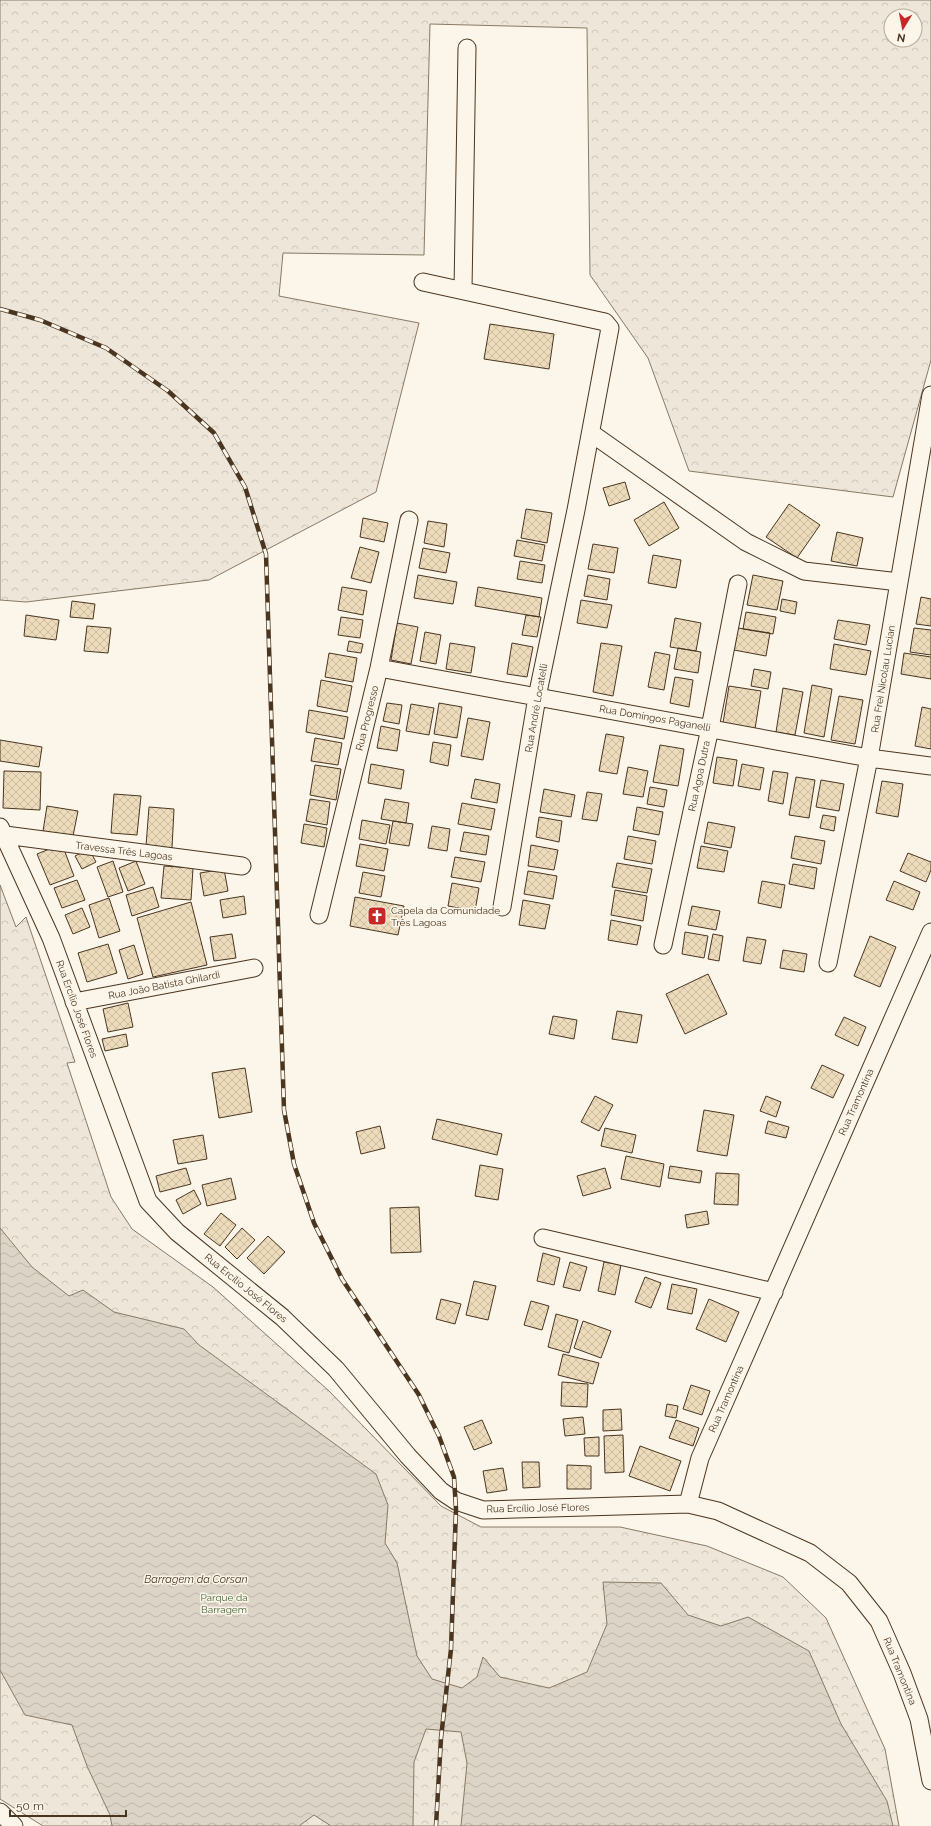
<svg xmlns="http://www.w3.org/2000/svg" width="931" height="1826" viewBox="0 0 931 1826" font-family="Raleway,sans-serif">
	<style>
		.forest { fill: url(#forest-crowns); stroke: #887966; fill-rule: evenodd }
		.water { fill: url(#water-waves); stroke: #887966 }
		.building { fill: url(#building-cross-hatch); stroke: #4a3520 }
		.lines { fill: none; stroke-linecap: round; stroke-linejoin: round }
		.minor-casing { stroke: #4a3520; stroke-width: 19 }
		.minor { stroke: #fbf6e9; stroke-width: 17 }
		.rail-casing { stroke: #4a3520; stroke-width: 4.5 }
		.rail { stroke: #fbf6e9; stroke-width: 3; stroke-dasharray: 9; stroke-linecap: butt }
		.labels { text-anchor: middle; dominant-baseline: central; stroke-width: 3; stroke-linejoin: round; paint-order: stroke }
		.street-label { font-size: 10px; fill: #4a3520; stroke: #fbf6e9 }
		.poi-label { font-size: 10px; fill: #4a3520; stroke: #fbf6e9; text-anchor: start }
		.park-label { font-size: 10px; fill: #436837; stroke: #fbf6e9 }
		.water-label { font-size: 11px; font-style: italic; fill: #4a3520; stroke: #fbf6e9 }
	</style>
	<defs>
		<pattern id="forest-crowns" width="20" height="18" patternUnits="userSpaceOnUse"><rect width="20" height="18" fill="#ede6d9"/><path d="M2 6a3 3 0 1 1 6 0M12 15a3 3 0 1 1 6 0" fill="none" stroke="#cdc6ba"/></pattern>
		<pattern id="water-waves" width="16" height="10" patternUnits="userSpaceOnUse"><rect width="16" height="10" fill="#dcd4c6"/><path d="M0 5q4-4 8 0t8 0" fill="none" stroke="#beb7aa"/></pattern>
		<pattern id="building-cross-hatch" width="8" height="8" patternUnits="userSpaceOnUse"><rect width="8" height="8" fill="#ecdcbc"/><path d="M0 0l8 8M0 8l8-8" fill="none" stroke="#ccbda1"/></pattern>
	</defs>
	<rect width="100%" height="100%" fill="#fbf6e9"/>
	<path class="forest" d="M0,0h931v360l-38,137 -204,-26 -41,-113 -58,-83 -3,-247 -157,-4 -6,231 -141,-2 -4,43 140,27 -43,169 -167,88 -183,22 -26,-2zM891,16h24v24h-24z
		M0,885l16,42 10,-10 49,145 -8,1 44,134 21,32 81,58 116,104 112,115 40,21h139l87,19 76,31 43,41 59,131 14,77h-856l-43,-27z"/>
	<path class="water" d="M0,1228l32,39 37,29 14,-6 31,22 70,17 15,16 177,129 12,31 -3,38 12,20 20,93 15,23 30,9 15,-11 6,-20 17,20 49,11 38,-16 20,-48 -4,-42 58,1 27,32 33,11 27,-9 61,34 32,73 46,77 6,25h-432l6,-63 -6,-31 -35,-3 -12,33 -1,64h-82l-17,-11 -15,11h-187l-2,-11 -23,-49 -15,-41 -47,-10 -25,-45z"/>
	<path class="building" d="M490,324l64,10 -5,35 -65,-10z
		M625,482l5,17 -21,7 -6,-18z
		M664,502l15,26 -30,18 -15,-26z
		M789,504l31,21 -23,33 -31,-21z
		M526,509l26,4 -5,30 -26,-5z
		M363,518l25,5 -4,19 -24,-5z
		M428,521l19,3 -3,23 -20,-4z
		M837,532l26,6 -6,28 -26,-5z
		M517,540l28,5 -3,16 -28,-5z
		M593,544l25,4 -4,25 -26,-4z
		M360,547l19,5 -8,31 -20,-5z
		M423,548l27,5 -4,20 -27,-5z
		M653,555l28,5 -5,28 -28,-5z
		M520,561l25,4 -3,18 -25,-4z
		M418,575l39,7 -4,22 -39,-6z
		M588,575l22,4 -3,21 -23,-4z
		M753,575l30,6 -6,29 -30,-5z
		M342,587l25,4 -4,24 -25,-5z
		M478,587l64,11 -3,19 -64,-11z
		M921,597l10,2v27l-15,-2z
		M782,599l15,3 -2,12 -15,-3z
		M581,600l31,5 -5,23 -30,-5z
		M72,601l23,3 -2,15 -23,-2z
		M746,612l30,5 -3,17 -30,-5z
		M26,615l33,5 -3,20 -32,-4z
		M526,615l15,2 -4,20 -15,-2z
		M341,617l22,3 -3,18 -22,-3z
		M675,618l26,5 -5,28 -26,-4z
		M838,620l32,5 -4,20 -32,-6z
		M397,623l21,4 -7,37 -20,-4z
		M87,626l24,2 -3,25 -24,-2z
		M738,628l32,5 -4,23 -32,-6z
		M914,628l17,2v25l-21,-3z
		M425,632l16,3 -5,29 -16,-3z
		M349,641l14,3 -2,9 -14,-2z
		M450,643l25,4 -4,26 -25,-4z
		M512,643l21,4 -6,30 -20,-3z
		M601,643l21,3 -9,50 -20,-4z
		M834,644l37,7 -5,24 -36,-6z
		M678,648l23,4 -3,21 -24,-4z
		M655,652l15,3 -6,35 -16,-3z
		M329,653l28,5 -4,24 -28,-5z
		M904,653l27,4v22l-30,-5z
		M754,669l17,3 -3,17 -17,-3z
		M675,677l18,3 -4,27 -19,-4z
		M321,680l31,6 -5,26 -30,-6z
		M812,685l20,4 -8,48 -20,-4z
		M729,686l32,5 -6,38 -32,-6z
		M783,688l20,4 -8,43 -19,-3z
		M839,696l24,4 -8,44 -24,-4z
		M387,703l15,2 -3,19 -16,-3z
		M439,703l23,4 -5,31 -23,-4z
		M411,704l23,4 -5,27 -23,-4z
		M922,707l9,2v40l-16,-3z
		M309,710l39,7 -4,22 -38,-7z
		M468,718l22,4 -7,38 -22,-4z
		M381,726l19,4 -3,21 -20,-3z
		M606,734l18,3 -7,37 -18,-3z
		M315,738l27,5 -4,22 -27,-4z
		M0,740l42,7 -3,20 -39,-6z
		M433,742l18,3 -3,21 -18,-4z
		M660,745l24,4 -6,37 -25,-4z
		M717,757l20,3 -4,26 -20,-3z
		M371,764l33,6 -3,19 -33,-6z
		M742,764l22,4 -4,22 -22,-4z
		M315,765l26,4 -5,31 -26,-5z
		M628,767l20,4 -5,26 -20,-3z
		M4,771l37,1 -1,38 -37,-2z
		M773,771l15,2 -5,31 -15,-3z
		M796,777l19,3 -6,38 -20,-3z
		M475,779l25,5 -3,19 -26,-5z
		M821,780l23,4 -5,27 -23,-4z
		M882,781l21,3 -5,33 -22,-4z
		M650,787l17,3 -3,17 -17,-3z
		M544,789l31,6 -4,22 -31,-5z
		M587,792l15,2 -5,27 -15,-2z
		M114,794l27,2 -4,39 -26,-2z
		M310,799l20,3 -3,23 -21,-4z
		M385,799l24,4 -3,20 -25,-4z
		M462,803l33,6 -4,21 -33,-6z
		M47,806l31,5 -5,25 -30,-5z
		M149,807l25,2 -2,39 -26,-2z
		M637,807l26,5 -4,23 -26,-5z
		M823,815l13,2 -2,14 -14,-3z
		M539,817l23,4 -3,21 -23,-5z
		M362,820l28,5 -4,19 -27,-5z
		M393,821l20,3 -4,22 -20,-3z
		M708,822l27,5 -4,21 -27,-5z
		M304,824l23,4 -3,19 -23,-4z
		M432,826l18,3 -3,22 -19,-3z
		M464,832l25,4 -3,19 -26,-4z
		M628,836l28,5 -4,23 -28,-5z
		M795,836l30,5 -4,23 -30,-6z
		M62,844l12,32 -24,9 -13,-31z
		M360,844l28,5 -4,22 -28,-5z
		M531,845l27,5 -4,20 -26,-4z
		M701,846l27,5 -4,21 -27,-4z
		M89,849l7,13 -14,7 -7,-13z
		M908,853l23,9v8l-5,12 -26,-11z
		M455,857l30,5 -4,20 -30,-5z
		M113,861l10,31 -15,5 -11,-30z
		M136,861l9,23 -17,7 -9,-23z
		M617,863l35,6 -5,24 -35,-6z
		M793,864l24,4 -3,21 -25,-5z
		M164,866l29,2 -2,32 -30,-2z
		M224,869l4,22 -24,5 -4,-23z
		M528,871l29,5 -4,23 -29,-5z
		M363,872l22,4 -4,21 -22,-4z
		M77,880l8,20 -23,8 -8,-20z
		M762,881l23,4 -4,23 -23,-5z
		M894,881l26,11 -7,18 -27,-10z
		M452,883l27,5 -4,23 -27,-5z
		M153,887l6,20 -27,9 -6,-21z
		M615,890l32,6 -4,25 -32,-6z
		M244,896l2,18 -23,4 -3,-18z
		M355,897l49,9 -6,29 -48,-9z
		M109,898l11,33 -21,7 -10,-33z
		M523,900l27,5 -5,24 -26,-4z
		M191,902l16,63 -54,12 -16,-59z
		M692,906l28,5 -4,19 -28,-5z
		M82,908l8,19 -17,7 -8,-19z
		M611,920l30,6 -4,19 -29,-5z
		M685,932l23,4 -4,22 -22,-4z
		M232,934l4,24 -22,3 -4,-24z
		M713,934l10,2 -4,25 -11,-2z
		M870,936l26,11 -16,40 -26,-11z
		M747,937l19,3 -5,24 -18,-3z
		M108,944l9,29 -30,9 -9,-29z
		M134,945l9,29 -15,5 -9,-29z
		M783,950l24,4 -3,18 -24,-4z
		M708,974l19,40 -42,20 -19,-40z
		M128,1003l5,24 -25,5 -5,-23z
		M617,1011l25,4 -5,28 -25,-4z
		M553,1016l24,4 -3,19 -25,-5z
		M844,1017l22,10 -8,19 -23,-11z
		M126,1034l2,12 -23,5 -3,-12z
		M822,1065l22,10 -11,23 -22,-10z
		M245,1068l7,44 -33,6 -7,-45z
		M595,1096l18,9 -14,26 -18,-9z
		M766,1096l15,6 -5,15 -16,-6z
		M704,1110l30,5 -7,41 -30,-5z
		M437,1119l65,15 -5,21 -65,-16z
		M768,1121l21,6 -3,11 -21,-5z
		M380,1126l5,22 -24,6 -5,-22z
		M605,1128l31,7 -4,18 -31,-7z
		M203,1135l4,24 -29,5 -5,-24z
		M626,1156l38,8 -4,23 -39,-8z
		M480,1165l23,4 -5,31 -23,-4z
		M670,1166l32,5 -2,12 -32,-5z
		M186,1168l5,16 -31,8 -4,-16z
		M605,1168l6,20 -28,8 -6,-20z
		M716,1173l23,1 -1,31 -24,-1z
		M231,1178l5,21 -29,7 -5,-21z
		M194,1190l7,14 -18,10 -7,-14z
		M419,1207l2,45 -30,1 -1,-45z
		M707,1211l2,13 -22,4 -2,-13z
		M221,1213l15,12 -16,21 -16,-12z
		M242,1228l13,12 -18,19 -12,-12z
		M268,1236l17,16 -21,22 -17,-16z
		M543,1253l17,5 -6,27 -17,-4z
		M570,1262l17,5 -7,24 -17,-4z
		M604,1262l17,3 -6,30 -17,-4z
		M645,1277l16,6 -10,25 -16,-6z
		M474,1281l22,5 -8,34 -22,-5z
		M672,1284l25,5 -5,25 -25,-5z
		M441,1299l20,5 -6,20 -19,-5z
		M709,1299l30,13 -13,30 -30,-13z
		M531,1301l18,5 -7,24 -18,-5z
		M556,1314l22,6 -9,33 -21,-6z
		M583,1321l28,10 -10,27 -27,-10z
		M563,1354l36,9 -6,21 -35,-9z
		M562,1382l26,2 -1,23 -26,-1z
		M691,1385l19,6 -8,24 -19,-6z
		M667,1404l11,2 -2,12 -11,-2z
		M621,1409l1,21 -19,1v-21z
		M583,1417l2,17 -20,2 -2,-17z
		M482,1420l10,23 -18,7 -10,-23z
		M676,1420l23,8 -6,18 -24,-8z
		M623,1435l1,37 -19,1 -1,-37z
		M599,1437v19h-14l-1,-18z
		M640,1446l41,15 -11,30 -41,-15z
		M522,1462h17l1,25 -17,1z
		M567,1465l24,1v23h-24z
		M503,1468l4,22 -20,3 -4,-22z"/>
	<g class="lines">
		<g class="minor-casing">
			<path id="minor" d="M423,282l182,40 5,6 -34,182 -39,187 -35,210
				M463,290l4,-242
				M591,433l155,109 58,29 95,11
				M379,668l490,90 62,8
				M0,827l51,111 97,263 29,31 105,85 54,52 72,87 33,35 15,10 27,9 205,-6 30,7 92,42 39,30 30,38 23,52 17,46 12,62
				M5,835l237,31
				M319,915l60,-247 30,-148
				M663,945l47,-217 28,-144
				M828,963l41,-205 62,-363
				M74,1002l180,-34
				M543,1238l231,54
				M688,1504l12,-46 231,-526
				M0,1812l14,14"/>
		</g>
		<use href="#minor" class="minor"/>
		<g class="rail-casing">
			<path id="rail" d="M0,309l40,11 66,28 62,43 46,42 31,54 21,67 18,556 10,54 20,59 28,56 77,116 20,41 15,41 2,32 -5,140 -10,89 -5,88"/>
		</g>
		<use href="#rail" class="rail"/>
	</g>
	<defs>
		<g id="church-square" transform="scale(1)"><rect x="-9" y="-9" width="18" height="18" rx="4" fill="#c62828" stroke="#fbf6e9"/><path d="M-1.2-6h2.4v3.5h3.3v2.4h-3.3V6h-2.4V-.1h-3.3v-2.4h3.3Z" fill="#fff"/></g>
	</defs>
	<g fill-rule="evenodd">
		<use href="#church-square" x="377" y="916"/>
	</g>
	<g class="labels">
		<g class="street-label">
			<text transform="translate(883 679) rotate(-81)">Rua Frei Nicolau Lucian</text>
			<text transform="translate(536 708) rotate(-80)">Rua André Locatelli</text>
			<text transform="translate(367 718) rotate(-76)">Rua Progresso</text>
			<text transform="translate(655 718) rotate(10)">Rua Domingos Paganelli</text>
			<text transform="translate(699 776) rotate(-78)">Rua Agoa Dutra</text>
			<text transform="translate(124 851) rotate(7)">Travessa Três Lagoas</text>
			<text transform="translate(164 985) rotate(-11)">Rua João Batista Ghilardi</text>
			<text transform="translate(77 1009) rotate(70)">Rua Ercílio José Flores</text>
			<text transform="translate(856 1102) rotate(-66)">Rua Tramontina</text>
			<text transform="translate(246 1288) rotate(39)">Rua Ercílio José Flores</text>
			<text transform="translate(726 1399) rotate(-66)">Rua Tramontina</text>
			<text transform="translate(538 1508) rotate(-1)">Rua Ercílio José Flores</text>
			<text transform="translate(900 1671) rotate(68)">Rua Tramontina</text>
		</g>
		<g class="poi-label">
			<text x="391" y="910">Capela da Comunidade<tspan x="391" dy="12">Três Lagoas</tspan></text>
		</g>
		<g class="park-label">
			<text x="224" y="1597">Parque da<tspan x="224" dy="12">Barragem</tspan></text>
		</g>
		<g class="water-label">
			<text x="196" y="1579">Barragem da Corsan</text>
		</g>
	</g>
	<g transform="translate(903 28) rotate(190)"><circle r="19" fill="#fbf6e9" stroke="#b4a999"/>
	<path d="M0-3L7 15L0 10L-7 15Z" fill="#c62828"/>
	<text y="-6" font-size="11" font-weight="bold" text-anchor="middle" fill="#4a3520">N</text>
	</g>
	<path d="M10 1810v6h116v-6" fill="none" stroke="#4a3520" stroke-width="2"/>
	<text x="16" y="1810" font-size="12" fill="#4a3520" stroke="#fbf6e9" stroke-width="3" paint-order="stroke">50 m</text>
</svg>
